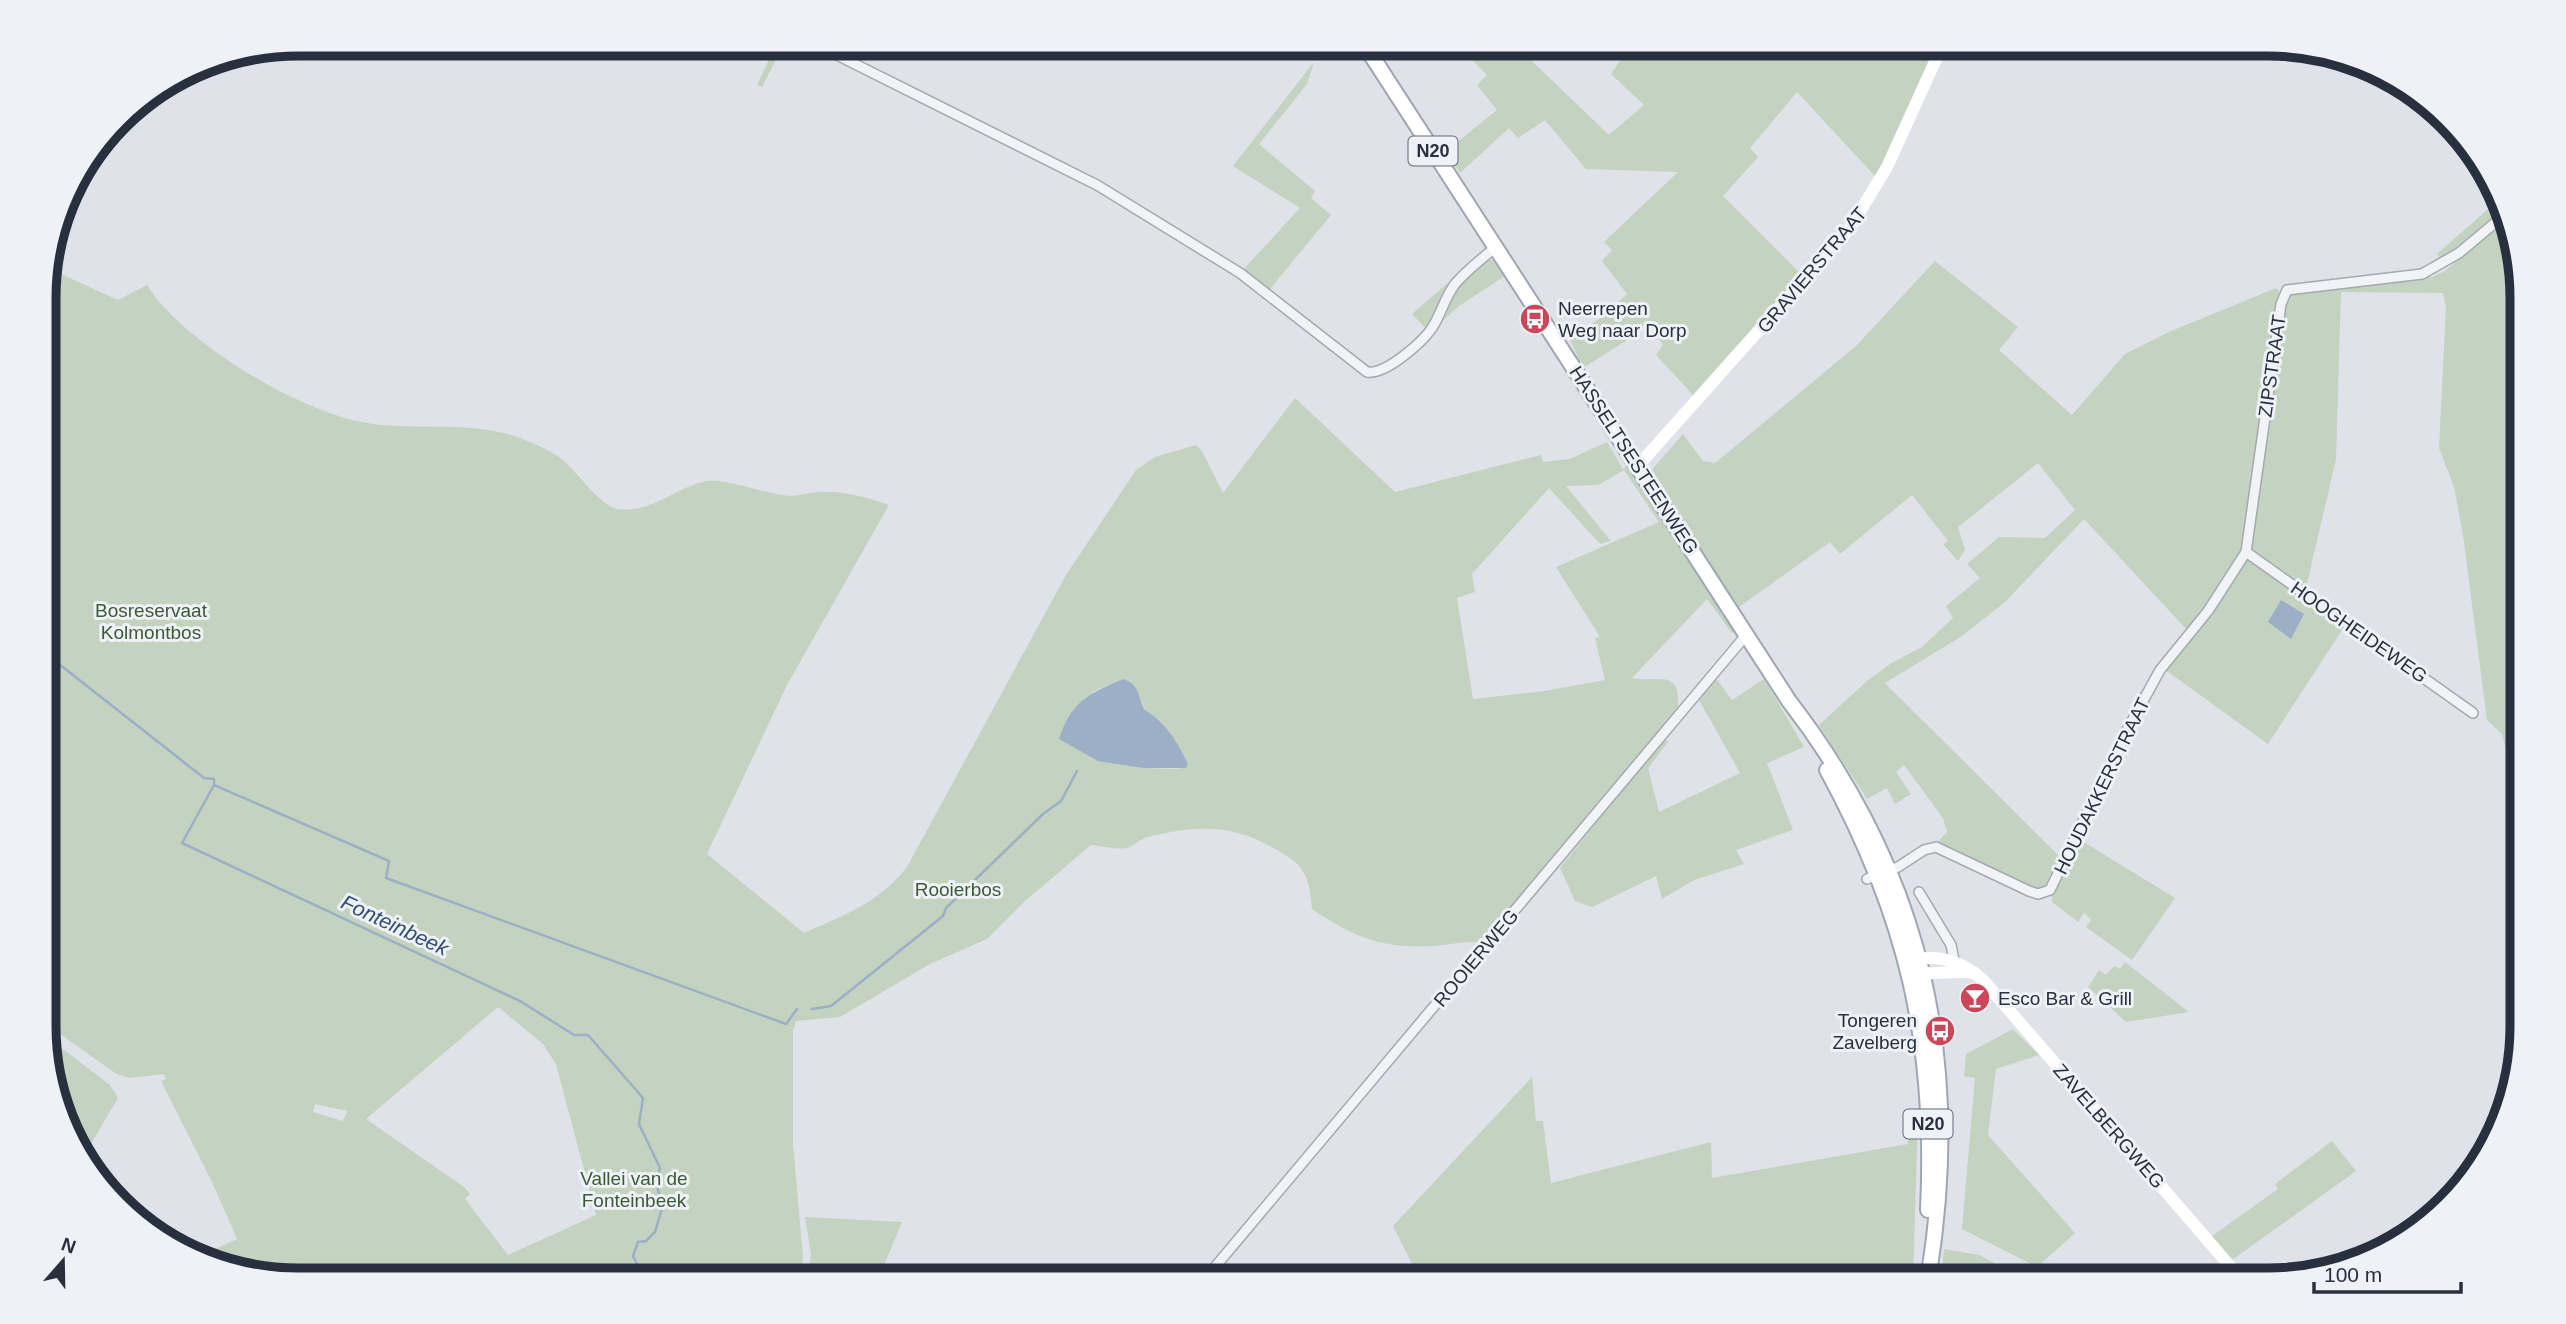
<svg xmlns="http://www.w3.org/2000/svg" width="2566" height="1324" viewBox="0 0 2566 1324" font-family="Helvetica,sans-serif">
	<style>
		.green { fill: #c4d2c0; fill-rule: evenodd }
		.water { fill: #9bb0c7 }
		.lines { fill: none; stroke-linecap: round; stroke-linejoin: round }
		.stream { stroke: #9bb0c7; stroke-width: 2.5 }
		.street-casing { stroke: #a4a9b2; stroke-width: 12 }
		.primary-casing { stroke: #9fa7b3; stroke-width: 18 }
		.street { stroke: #f2f3f6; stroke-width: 9 }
		.secondary { stroke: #fff; stroke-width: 12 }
		.primary { stroke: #fff; stroke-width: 14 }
		.labels { text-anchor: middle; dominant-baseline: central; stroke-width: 6; stroke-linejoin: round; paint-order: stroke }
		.shield { fill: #eef1f6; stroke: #636a76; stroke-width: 2 }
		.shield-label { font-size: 18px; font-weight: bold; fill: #28303f }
		.street-label { font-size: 19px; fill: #28303f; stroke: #eef1f6 }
		.poi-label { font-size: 19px; fill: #28303f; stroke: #eef1f6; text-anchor: start }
		.park-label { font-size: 19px; fill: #3c5a36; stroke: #eef1f6 }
		.water-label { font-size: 21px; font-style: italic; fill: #334e72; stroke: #eef1f6 }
		.rim { fill: none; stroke: #28303f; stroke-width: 9 }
	</style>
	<rect width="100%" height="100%" fill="#dfe2e8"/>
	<path class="green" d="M776,44h8l-22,43 -5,-2z
		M1457,44h57l95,91 35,-30 -33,-31 21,-30h306l-62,133 -79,-85 -47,56 8,9 -35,39 80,80 -109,120 -38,-41 7,-10 -15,-23 -16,15 -49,31 -13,-28 32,-23 25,-23 -25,-33 10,-11 -8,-8 74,-70 -92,-3 -41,-49 -27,18 -9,-10 -49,45 -15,-21 52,-42 -20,-25 10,-10z
		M1314,62l-7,22 -48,60 56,47 -4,7 20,17 -61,74 -27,-19 57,-62 -67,-42z
		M2496,202l4,11 -57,48 -6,-7z
		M2503,220l17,46 2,549 -20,-81 -15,-14 -24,-185 -9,-48 -15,-39 7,-140 -3,-15 -102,-1 -5,167 -30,129 -53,-36 -2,-5 36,-254 145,-16 13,-6z
		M1484,260h11l10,16 -46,30 -25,23 20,-39z
		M1935,261l83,66 -19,23 73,65 53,-61 44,-22 107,-44 5,5 -39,255 -7,16 -46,68 -105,-113 -79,83 -43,34 -77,47 176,175 -13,26 -10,5 -101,-46 10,-11 -4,-14 -39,-53 -8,7 15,22 -16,10 -8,-16 -20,11 -48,-74 48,-44 23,-17 32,-17 31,-29 -7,-12 34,-28 -13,-14 32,-27 46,1 30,-28 -37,-47 -80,64 7,23 -7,11 -15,-17 5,-3 -36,-46 -72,59 -10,-12 -91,65 -90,-134 34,-39 20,27 12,2 141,-117z
		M48,268l70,32 29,-15c36,58 158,131 226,139 48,6 101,-3 147,14 15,6 30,12 43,22 13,11 38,46 54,49 35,5 58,-22 90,-28 20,-3 60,14 83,15 9,0 18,-3 26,-4 24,-2 51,5 73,13l-102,180 -80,169 97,79c39,-17 76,-31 103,-66l159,-292 70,-105 19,-13 41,-12 6,6 21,42 72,-95 100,94 146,-37 2,7 27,-3 37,-17 16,27 6,-5 107,166 -4,3 -25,-34 -75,79c29,5 49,-11 46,33l-195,232c-17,-3 -32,2 -49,3 -51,3 -79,-8 -122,-37 -3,-35 -7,-44 -40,-62 -43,-24 -78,-21 -125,-10 -7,2 -12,8 -18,10 -10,4 -27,-1 -38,-2l-66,56 -38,38 -57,25 -90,53 -44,4 -3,9v113l10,114 -2,23h-503l-100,-23 39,-18 -25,-57 -51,-101 5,-2 -2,-5 -35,4 -14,-5 -69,-49 -2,-743zM1624,470l35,52 -103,45 44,70 -5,1 10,42 -60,11 -72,8 -16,-101 18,-6 -3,-18 77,-86 51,56 11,-3 -45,-55 32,-1zM1123,679c18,5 15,20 23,31 20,12 31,32 42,52l-10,7 -35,-1 -51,-76zM498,1007l45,37 13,20 40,151 -88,40 -43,-56 5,-5 -6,-7 -98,-68zM315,1104l32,7v1l-4,9 -30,-9z
		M1463,270l-37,59 -14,-15z
		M2247,556l97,71 -76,117 -104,-75 40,-46z
		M1715,677l17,23 32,-21 40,68 -37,16 26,67 -57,20 8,14 -50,16 -32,19 -6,-23 -64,31 -17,-6 -15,-33 104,-130 4,4 -20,26 11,44 81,-39 -42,-75z
		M2077,838l98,60 -43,62 -46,-33 5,-7 -7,-7 -6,9 -26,-20v-9z
		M2125,962l64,50 -63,10 -38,-35 11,-17 7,5 8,-9 6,3z
		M2013,1029l26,26 -43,14 -8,66 87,98 -38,34 -75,-38 13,-151 -11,-2 2,-22z
		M46,1036l64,49 8,13 -35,59 -37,-98z
		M1532,1077l4,44h7l8,62 160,-41 1,36 196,-34v-30l10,1 -5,165h-493l-27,-54z
		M2332,1141l24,30 -124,89 -20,-24 66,-47 -3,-5z
		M805,1217l97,5 -24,58h-70l3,-26z
		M1944,1249l35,6 49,25h-87z"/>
	<path class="water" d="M2281,600l23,14 -13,25 -23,-17z
		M1123,679c18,5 15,20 22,31 21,12 32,32 43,53l-2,5h-43l-45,-7 -39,-22c12,-37 29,-45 64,-60z"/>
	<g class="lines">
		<path class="stream" d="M45,653l159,125 10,1v6l-32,58 338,158 54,34h14l55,63 -4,26 21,44 -4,16 7,21 -8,27 -9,9 -8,1 -5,14 12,24
			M214,785l175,76 -3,17 400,146 11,-15
			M812,1009l19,-3 112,-90 3,-8 97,-94 18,-13 16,-30"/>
		<g class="street-casing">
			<path id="street" d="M815,44l282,141 143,88 127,99c19,3 59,-32 68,-49 7,-13 11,-27 20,-39 12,-14 26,-25 41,-37
				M2246,552l227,161
				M1867,879l31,-12 26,-17 12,-3 93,44 9,3 12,-4 76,-158 34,-62 48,-59 38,-59 35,-248 6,-14 135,-16 37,-21 43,-36
				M1919,892l32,53 4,20
				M1204,1280l543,-646"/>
		</g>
		<g class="primary-casing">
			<path id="primary" d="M1364,44l425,657c135,175 175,362 139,579
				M1827,770c80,147 109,273 101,440"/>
		</g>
		<use href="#street" class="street"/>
		<path class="secondary" d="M1637,467l213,-239 37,-61 56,-123
			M1975,973c-23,-4 -46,5 -66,-4l10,-10c25,-4 46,5 64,21l259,300"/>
		<use href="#primary" class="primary"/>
	</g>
	<defs>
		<g id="bus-disc" transform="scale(1.575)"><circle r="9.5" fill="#cb4658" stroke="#eef1f6"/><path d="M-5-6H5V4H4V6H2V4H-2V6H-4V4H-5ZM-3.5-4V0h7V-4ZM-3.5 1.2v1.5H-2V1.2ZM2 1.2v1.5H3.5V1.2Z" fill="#fff"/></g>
		<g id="bar-disc" transform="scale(1.575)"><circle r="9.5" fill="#cb4658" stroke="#eef1f6"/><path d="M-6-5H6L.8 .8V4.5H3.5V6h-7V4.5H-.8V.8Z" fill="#fff"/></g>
	</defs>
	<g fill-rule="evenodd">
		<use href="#bus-disc" x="1535" y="319"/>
		<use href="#bar-disc" x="1975" y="998"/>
		<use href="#bus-disc" x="1940" y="1031"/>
	</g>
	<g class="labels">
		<g class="shield">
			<rect x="1408.5" y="136.5" width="49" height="29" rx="5"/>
			<rect x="1903.5" y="1109.5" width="49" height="29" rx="5"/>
		</g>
		<g class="shield-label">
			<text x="1433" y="151">N20</text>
			<text x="1928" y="1124">N20</text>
		</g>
		<g class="street-label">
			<text transform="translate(1812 270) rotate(-50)">GRAVIERSTRAAT</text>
			<text transform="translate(2272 366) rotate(-82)">ZIPSTRAAT</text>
			<text transform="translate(1634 460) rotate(57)">HASSELTSESTEENWEG</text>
			<text transform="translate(2359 632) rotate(35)">HOOGHEIDEWEG</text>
			<text transform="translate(2102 786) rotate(-64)">HOUDAKKERSTRAAT</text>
			<text transform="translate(1476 958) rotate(-50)">ROOIERWEG</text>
			<text transform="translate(2109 1126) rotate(49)">ZAVELBERGWEG</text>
		</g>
		<g class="poi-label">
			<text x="1558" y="308">Neerrepen<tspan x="1558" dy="22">Weg naar Dorp</tspan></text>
			<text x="1998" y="998">Esco Bar &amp; Grill</text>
			<text x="1917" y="1020" text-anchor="end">Tongeren<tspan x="1917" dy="22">Zavelberg</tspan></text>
		</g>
		<g class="park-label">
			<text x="151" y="610">Bosreservaat<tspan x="151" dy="22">Kolmontbos</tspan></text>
			<text x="958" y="889">Rooierbos</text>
			<text x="634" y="1178">Vallei van de<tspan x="634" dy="22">Fonteinbeek</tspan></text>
		</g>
		<g class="water-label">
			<text transform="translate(395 925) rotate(25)">Fonteinbeek</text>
		</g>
	</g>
	<path d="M0 0H2566V1324H0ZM298 56H2268A242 242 0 0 1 2510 298V1026A242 242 0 0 1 2268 1268H298A242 242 0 0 1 56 1026V298A242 242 0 0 1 298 56Z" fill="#eef1f6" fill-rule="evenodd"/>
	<path class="rim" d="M298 56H2268A242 242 0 0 1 2510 298V1026A242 242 0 0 1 2268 1268H298A242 242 0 0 1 56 1026V298A242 242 0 0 1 298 56Z"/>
	<g transform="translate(63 1261) rotate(20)" stroke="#eef1f6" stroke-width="5" paint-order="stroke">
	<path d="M0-5L12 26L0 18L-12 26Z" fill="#28303f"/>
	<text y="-10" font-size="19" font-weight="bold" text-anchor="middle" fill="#28303f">N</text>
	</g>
	<path d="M2314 1282v10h147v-10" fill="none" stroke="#28303f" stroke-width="3.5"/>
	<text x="2324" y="1282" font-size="21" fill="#28303f" stroke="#eef1f6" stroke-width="5" paint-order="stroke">100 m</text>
</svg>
